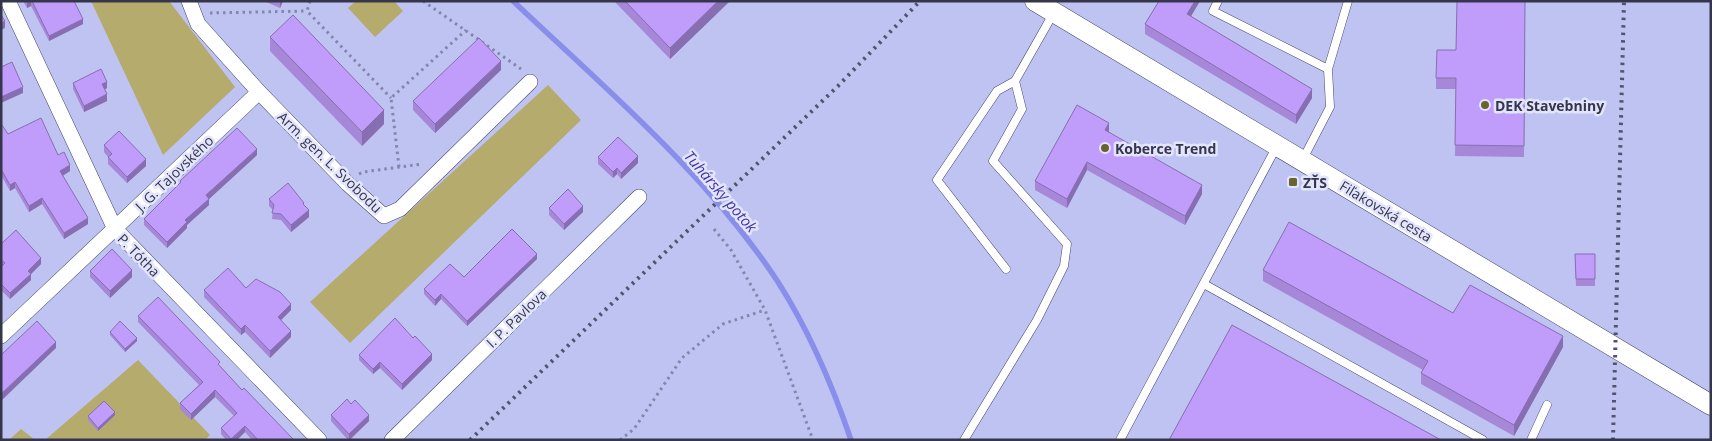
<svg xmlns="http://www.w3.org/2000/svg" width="1712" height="441" viewBox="0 0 1712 441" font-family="'Open Sans',sans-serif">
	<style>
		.green { fill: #b5ab6c }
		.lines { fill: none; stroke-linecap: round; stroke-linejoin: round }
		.stream { stroke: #8a8eeb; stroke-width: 5.5 }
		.service-casing { stroke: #43466d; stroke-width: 9 }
		.minor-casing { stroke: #43466d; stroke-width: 16 }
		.tertiary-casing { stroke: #43466d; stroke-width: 21 }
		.path { stroke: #8487aa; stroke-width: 3; stroke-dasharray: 2.5 4; stroke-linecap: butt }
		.service { stroke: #fff; stroke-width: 8 }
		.minor { stroke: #fff; stroke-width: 15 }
		.tertiary { stroke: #fff; stroke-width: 20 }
		.rail { stroke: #52546d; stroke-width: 4; stroke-dasharray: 2.5 5; stroke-linecap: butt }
		.wall { fill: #a687d8 }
		.shaded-wall { fill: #876eb0 }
		.building { fill: #c19dfb; stroke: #876eb0 }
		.poi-dot { fill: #6b632f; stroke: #e3e5fe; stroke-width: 2 }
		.labels { text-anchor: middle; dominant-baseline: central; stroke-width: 5; stroke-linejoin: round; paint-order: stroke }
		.poi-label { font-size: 14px; font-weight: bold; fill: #353649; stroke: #e3e5fe; text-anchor: start }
		.street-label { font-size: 14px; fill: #353649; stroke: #e3e5fe }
		.water-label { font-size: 15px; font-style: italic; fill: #4137a2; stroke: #e3e5fe }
	</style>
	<rect width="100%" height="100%" fill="#bec3f2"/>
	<path class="green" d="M91,1h78l66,86 -72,68z
		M356,1h38l9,10 -28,26 -27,-29z
		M548,85l33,35 -231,223 -40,-41z
		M138,360l72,75 -5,5h-160z
		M21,429l14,11h-26z"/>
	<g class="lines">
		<path class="stream" d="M513,1c93,88 194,173 265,281 30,47 55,105 73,158"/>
		<g class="service-casing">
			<path id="service" d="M1218,1l-5,10 115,58
				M1303,159l27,-52 -2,-38 20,-68
				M1006,269l-69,-89 60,-89 18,-10
				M1204,284l279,156
				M964,440l73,-120 27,-54 3,-22 -74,-83 29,-52 -7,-28 38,-67
				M1120,440l157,-294
				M1531,440l16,-35"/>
		</g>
		<g class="minor-casing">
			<path id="minor" d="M8,1l107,228 204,211
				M189,1l9,23 61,68 89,92 36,32 16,-7 130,-127
				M1,336l258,-244
				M392,440l247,-243"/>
		</g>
		<g class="tertiary-casing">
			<path id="tertiary" d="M1035,1l676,404"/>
		</g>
		<path class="path" d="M310,1l-3,10 84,87
			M423,1l98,68
			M210,13l97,-2
			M399,167l-8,-69 75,-68
			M359,174l4,-2 59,-8
			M714,229l17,21 34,60 48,130
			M620,440l14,-11 48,-71 41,-34 42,-14"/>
		<use href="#service" class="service"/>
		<use href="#minor" class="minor"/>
		<use href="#tertiary" class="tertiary"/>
		<path class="rail" d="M470,440l368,-354 82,-85
			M1613,440l11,-439"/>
	</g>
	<path class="wall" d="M23,1h51l9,23 -34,17 -18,-35 -4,2z
		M264,1h19l-3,7z
		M614,1h116l-60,58z
		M1159,1h41l-9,15 121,82 -16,26 -151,-90v-10z
		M1525,1l-1,156 -69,-1 1,-67h-20v-11l20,-28z
		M270,37l114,87 -22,22 -92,-95z
		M501,70l-66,63 -22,-23v-9z
		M73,83l34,5 -3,2 3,11 -23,11 -11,-23z
		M1,125l7,9 50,21 12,16 -7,5 25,48 -24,15 -22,-35 -13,8 -14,-24 -5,3 -9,-16z
		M1109,132l-1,1 94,61 -17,31 -98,-55 -20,38 -32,-18v-9z
		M104,145l42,21 -19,17 -19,-19v-7l-4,-5z
		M257,155l-48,44v6l-22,20v3l-20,20 -23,-23v-6l36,-36v-2z
		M598,157l40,6 -17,16 -4,-5 -4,4 -15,-14z
		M269,199l35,6 5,12 -18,15 -10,-12 -9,-1 1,-9 -4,-4z
		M549,208l34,4 -19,18 -15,-15z
		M1,244l40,20 -10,10v6l-21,19 -9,-9v-23l1,-1 -1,-1z
		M1575,254h20v32h-19z
		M537,259l-70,67 -26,-27 -6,7 -11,-12v-5l40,-12z
		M1263,270l190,43 110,34 -49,89 -93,-52v-11l2,-3 -160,-89z
		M90,271l42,6 -22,21 -20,-21z
		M246,288l45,22 -10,10 10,17 -21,21 -25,-26 -4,3 -37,-38v-7z
		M138,316l82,50 22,24 52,50h-42l-7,-8 -8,8h-11l-5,-6v-6l13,-12 -19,-19 -24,23 -11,-11v-6l19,-18 -61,-63z
		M110,332l27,9 -12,11 -15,-17z
		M359,355l73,5 -30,30 -22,-22 -7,6 -14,-14z
		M115,415l-17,16 -10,-11v-4z
		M331,415l38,6 -19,19h-2l-17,-19z"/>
	<path class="shaded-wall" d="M29,1h2v5l-4,2v-6z
		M280,1h3l-3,7z
		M718,1h12l-60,58v-11z
		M1195,1h5l-13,22v-9z
		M83,19v5l-34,17v-5z
		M5,21v7l-4,2v-7z
		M501,61v9l-66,63v-9z
		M107,82v6l-5,3v-7z
		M23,87v6l-22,10v-6z
		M1312,89v9l-16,26v-9z
		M107,94v7l-23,11v-6z
		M384,110v14l-22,22v-14z
		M1109,123v9l-4,7v-9z
		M257,149v6l-49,45 1,-1v6l-22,20v3l-20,20v-6l39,-47z
		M638,156v7l-17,16v-6z
		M146,159v7l-19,17v-6z
		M1087,162v8l-20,38v-9z
		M70,165v6l-10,6v-6z
		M617,168v6l-4,4v-6z
		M15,182v6l-5,3v-6z
		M1202,185v9l-17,31v-9z
		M42,198v6l-13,8v-6z
		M583,206v6l-19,18v-6z
		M309,210v7l-18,15v-7z
		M88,218v6l-24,15v-6z
		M537,254v5l-70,67v-5z
		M41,258v6l-10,10v6l-21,19v-6l18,-22z
		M132,270v7l-22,21v-7z
		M441,294v5l-6,7v-6z
		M291,304v6l-13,13v-6z
		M245,325v7l-4,3v-6z
		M291,331v6l-21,21v-7z
		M1563,336v11l-49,89v-11z
		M137,338v3l-12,11v-3z
		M56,342v6l-55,53v-7z
		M432,354v6l-30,30v-6z
		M380,362v6l-7,6v-5z
		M215,390v7l-24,23v-6z
		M115,412v3l-17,16v-3z
		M369,415v6l-20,19v-6z
		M245,426v6l-8,8h-6z"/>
	<path class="building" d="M32,1h42l9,18 -34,17z
		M625,1h93l-48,47z
		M1159,1h36l-8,13 125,75 -16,26 -151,-91z
		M1457,1h68l-1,145 -69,-1 1,-67h-20l1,-28h19z
		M1,15l4,6 -4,2z
		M293,15l91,95 -22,22 -92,-95z
		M479,38l22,23 -66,63 -22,-23z
		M12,62l11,25 -22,10v-30z
		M101,69l6,13 -5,2 5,10 -23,12 -11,-23z
		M1077,105l32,18 -4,7 97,55 -17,31 -98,-54 -20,37 -32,-18z
		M41,118l17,37 6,-3 6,13 -10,6 28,47 -24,15 -22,-35 -13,8 -14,-24 -5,3 -9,-16v-44h1l6,9z
		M237,128l20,21 -51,46 3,4 -24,21 2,2 -20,20 -23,-23 37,-37 -1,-1z
		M119,131l27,28 -19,18 -19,-20 4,-3 -8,-9z
		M618,137l20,19 -17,17 -4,-5 -4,4 -15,-15z
		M288,183l16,20 -1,1 6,6 -18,15 -10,-11 -9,-1 2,-8 -5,-6z
		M568,189l15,17 -19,18 -15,-16z
		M1289,222l164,91 17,-28 93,51 -49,89 -93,-52 7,-12 -165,-91z
		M512,229l25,25 -70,67 -26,-27 -6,6 -11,-11 26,-25 14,13z
		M16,230l25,28 -13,13 3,3 -21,19 -9,-9v-17l4,-4 -4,-3v-16z
		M112,249l20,21 -22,21 -20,-20z
		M1575,254h20v25h-19z
		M228,268l18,20 10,-9 24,13 11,12 -13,13 13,14 -21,20 -25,-26 -4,4 -37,-39z
		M158,297l62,65 -2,2 24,26 2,-2 50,52h-36l-13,-14 -14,13 -10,-11 16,-15 -22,-23 -24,24 -11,-11 23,-21 -65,-66z
		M395,318l18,20 2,-2 17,18 -30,30 -22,-22 -7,7 -14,-14z
		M37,321l19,21 -55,52v-39z
		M120,321l17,17 -12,11 -15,-17z
		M1232,325l209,115h-272z
		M347,399l4,5 4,-4 14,15 -20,19 -18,-19z
		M104,401l11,11 -17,16 -10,-12z"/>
	<g class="poi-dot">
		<circle cx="1485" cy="105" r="5"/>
		<circle cx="1105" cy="148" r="5"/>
		<rect x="1288" y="177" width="10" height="10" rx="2.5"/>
	</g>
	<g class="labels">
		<g class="poi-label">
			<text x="1495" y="105">DEK Stavebniny</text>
			<text x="1115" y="148">Koberce Trend</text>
			<text x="1303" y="182">ZŤS</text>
		</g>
		<g class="street-label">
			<text transform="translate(330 162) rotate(44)">Arm. gen. L. Svobodu</text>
			<text transform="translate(174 173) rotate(-44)">J. G. Tajovského</text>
			<text transform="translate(1386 211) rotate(31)">Fiľakovská cesta</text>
			<text transform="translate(139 255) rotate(46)">P. Tótha</text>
			<text transform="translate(516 318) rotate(-44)">I. P. Pavlova</text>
		</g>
		<g class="water-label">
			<text transform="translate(721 191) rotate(49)">Tuhársky potok</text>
		</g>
	</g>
	<rect width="1712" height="441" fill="none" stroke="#353649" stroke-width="5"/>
</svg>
